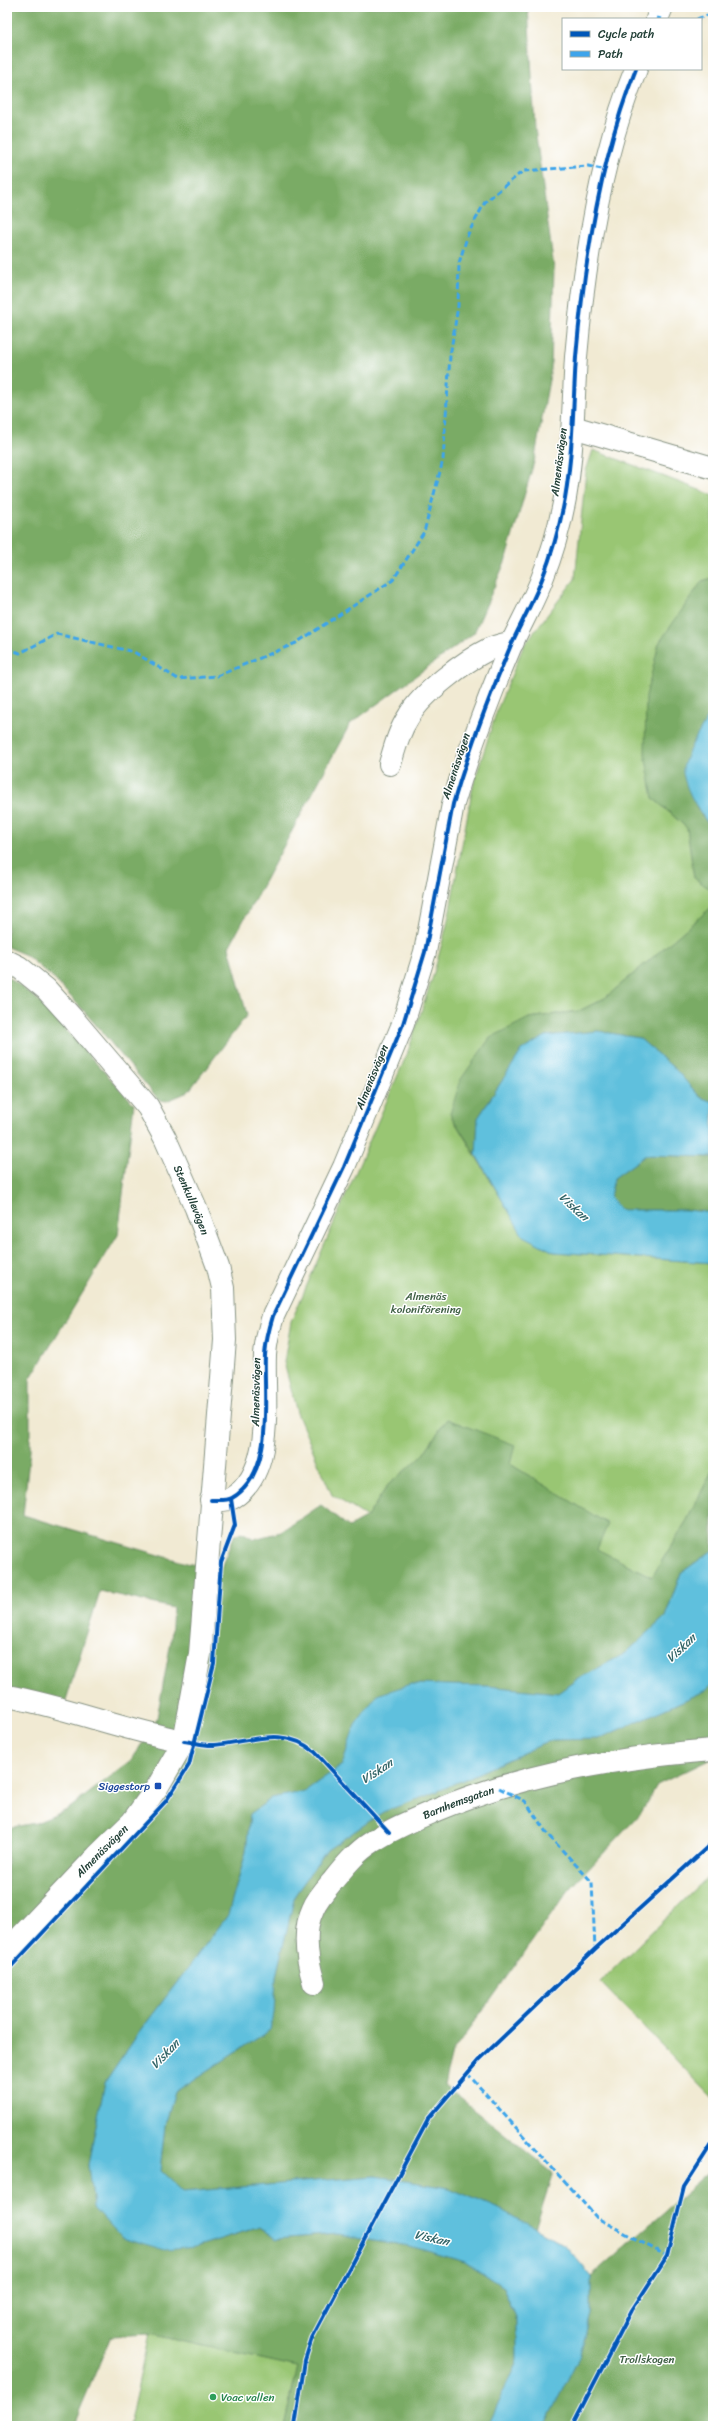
<svg xmlns="http://www.w3.org/2000/svg" width="720" height="2433" viewBox="0 0 720 2433" font-family="Sriracha,sans-serif">
	<style>
		.green { fill: #99c673; stroke: #5c8254 }
		.forest { fill: #7aab65; stroke: #4c744c }
		.water { fill: #5fc0dd; stroke: #3f7e88 }
		.lines { fill: none; stroke-linecap: round; stroke-linejoin: round }
		.minor-casing { stroke: #889484; stroke-width: 24 }
		.minor { stroke: #fff; stroke-width: 22 }
		.quiet { stroke: #3da4eb; stroke-width: 3; stroke-dasharray: 6 3; stroke-linecap: butt }
		.cycleway-casing { stroke: #fff; stroke-width: 6 }
		.cycleway { stroke: #0057b8; stroke-width: 4 }
		.transit-dot { fill: #1a4fb4; stroke: #fff; stroke-width: 1.5 }
		.leisure-dot { fill: #2e9e5b; stroke: #fff; stroke-width: 1.5 }
		.labels { text-anchor: middle; dominant-baseline: central; stroke-width: 3; stroke-linejoin: round; paint-order: stroke }
		.street-label { font-size: 11px; fill: #1f3d34; stroke: #fff }
		.park-label { font-size: 11px; fill: #3e5f44; stroke: #fff }
		.transit-label { font-size: 11px; fill: #164399; stroke: #fff; text-anchor: end }
		.leisure-label { font-size: 11px; fill: #27864d; stroke: #fff; text-anchor: start }
		.water-label { font-size: 12px; font-style: italic; fill: #326467; stroke: #fff }
	</style>
	<rect width="100%" height="100%" fill="#fff"/>
	<filter id="ink" filterUnits="userSpaceOnUse"><feTurbulence type="fractalNoise" baseFrequency=".025" numOctaves="2"/><feDisplacementMap in="SourceGraphic" scale="8" xChannelSelector="R" yChannelSelector="G"/><feConvolveMatrix kernelMatrix="1 2 1 2 8 2 1 2 1" color-interpolation-filters="sRGB"/></filter>
	<filter id="wash" filterUnits="userSpaceOnUse"><feTurbulence type="fractalNoise" baseFrequency=".012" numOctaves="4" result="noise"/><feDisplacementMap in="SourceGraphic" scale="16" xChannelSelector="R" yChannelSelector="G"/><feGaussianBlur stdDeviation="0.9" result="paint"/><feColorMatrix in="noise" values="0 0 0 0 0 0 0 0 0 0 0 0 0 0 0 0 0 1.4 0 .05"/><feComposite in="paint" operator="in"/></filter>
	<g filter="url(#wash)">
		<rect width="100%" height="100%" fill="#f1ead3"/>
		<path class="green" d="M593,450l120,45v83l-11,3 -49,217 34,30 7,49 19,14v15l-108,92 -26,13 -50,7 -79,96 74,122 30,16 159,11v206l-26,51 -35,57 -56,-28 11,-25 -97,-60 -63,-45 -25,37 -34,29 -21,32 -35,-22 -35,-82 -13,-51 7,-40 116,-268 26,-78 14,-51 26,-139 24,-76 27,-65 51,-66 11,-108z
			M713,1872v226l-113,-116z
			M149,2334l149,33 -14,59h-155z"/>
		<path class="forest" d="M7,7h521l7,121 19,140 -3,101 -17,93 -29,100 -31,71 -124,91 -121,223 18,68 -59,77 -21,9 -8,-1 -75,-89 -29,-31 -29,-25 -19,-8z
			M713,578v131l-21,35 5,65 16,21v61l-19,-13 -7,-50 -34,-30 -8,-44 1,-58 13,-53 43,-62z
			M713,906v196l-13,-5 -24,-27 -37,-32 -41,-7 -52,5 -24,14 -44,68 -2,37 -26,-41 11,-35 29,-41 39,-20 50,-7 26,-13z
			M7,976l30,23 97,105 -16,131 -88,144v71l-7,65 167,49 31,3 13,-31 8,-4 12,7 27,-7 40,-27 28,22 18,-10 21,-32 34,-29 25,-37 68,26 -5,19 98,60 -11,25 55,28 35,-57 26,-51v81l-32,23 -16,44 -39,36 -50,27 -18,13 -71,-7 -76,-2 -56,41 -13,40 -37,26 -33,7 -22,16 -4,38 -18,63 -90,119 -33,49 -17,82 5,41 102,41 64,-20 17,12 61,-5 73,12 55,16 38,25 13,30v47l-29,62h-203l14,-59 -149,-33 -38,2 -38,90h-66v-598l29,-5 31,-13 65,-50 25,-42 14,-77 2,-33 -73,-17 -39,125 -54,-13z
			M646,1155l67,2v56l-26,-3h-67l-10,-13 4,-19z
			M713,1683v75l-56,27 -16,28 -72,77 -117,163 -8,32 109,88 -18,56 -29,-17 -57,-24 -74,-12 -192,16 -23,-21 5,-46 10,-33 95,-62 4,-17 2,-37 19,-81 32,-45 56,-38 53,-20 116,-52 46,-1 109,-49z
			M713,2169v257h-169l35,-69 12,-43v-38z"/>
		<path class="water" d="M713,709v121c-13,-17 -26,-36 -30,-57 -2,-14 22,-51 30,-64z
			M598,1031l41,7 37,32 24,27 13,5v55l-67,-2 -32,23 -4,19 10,13h67l26,3v50l-159,-11 -31,-16 -47,-81 2,-37 44,-68 24,-14z
			M713,1550v133l-6,7 -109,49 -46,1 -116,52 -53,20 -56,38 -32,45 -19,81 -2,37 -4,17 -95,62 -10,33 -5,45 23,22 192,-16 74,12 57,24 59,33 26,31v38l-12,43 -35,69h-57l29,-62v-47l-13,-30 -38,-25 -55,-16 -73,-12 -61,5 -17,-12 -64,20 -30,3 -44,-13 -28,-31 -5,-41 17,-82 33,-49 90,-119 18,-63 4,-38 22,-16 33,-7 37,-26 13,-40 22,-30 34,-11 76,2 71,7 18,-13 50,-27 39,-36 16,-44z"/>
	</g>
	<g filter="url(#ink)">
		<g class="lines">
			<g class="minor-casing">
				<g id="minor">
					<path d="M657,19l5,-12"/>
					<path d="M573,427l140,41"/>
					<path d="M390,764c5,-17 9,-33 19,-48 13,-23 56,-55 80,-67 7,-3 16,-5 24,-7"/>
					<path id="s1" d="M7,961l12,6 27,22 28,31 74,87 17,31 31,70 22,59 5,21 2,52 -25,314 -16,87 -26,45 -26,36 -35,34 -90,95"/>
					<path d="M211,1500c6,0 16,1 21,-2 44,-26 31,-101 33,-143 1,-14 4,-26 8,-39l71,-149 59,-143 22,-72 28,-148c16,-55 36,-107 58,-159 10,-22 22,-43 31,-66 10,-25 18,-54 23,-81 8,-46 8,-94 11,-141 8,-93 25,-202 60,-288"/>
					<path d="M7,1696c60,11 117,34 177,45"/>
					<path id="s2" d="M314,1983c-7,-23 -12,-51 -1,-74 4,-10 12,-19 19,-27 12,-15 24,-30 40,-40 19,-13 41,-22 62,-31 87,-37 185,-54 279,-61"/>
				</g>
			</g>
			<use href="#minor" class="minor"/>
			<path class="quiet" d="M657,18l4,1
				M697,19l16,-6
				M7,648l13,5 37,-19 77,18 44,27 39,-3 79,-33 97,-63 31,-48 19,-72 7,-104 8,-50 1,-43 9,-29 17,-32 38,-31 65,-5 18,4
				M499,1788l26,13 23,34 44,47 3,67
				M467,2073l130,145 70,38"/>
			<g class="cycleway-casing">
				<path id="cycleway" d="M211,1500c6,0 16,1 21,-2 44,-26 31,-101 33,-143 1,-14 4,-26 8,-39l71,-149 59,-143 22,-72 28,-148c16,-55 36,-107 58,-159 10,-22 22,-43 31,-66 10,-25 18,-54 23,-81 8,-46 8,-94 11,-141 8,-93 25,-202 60,-288
					M184,1741c10,1 21,5 30,4 38,-3 68,-20 101,7l74,80
					M7,1971l159,-170 23,-36 25,-102 7,-101 14,-37 -4,-26
					M295,2426l10,-66 7,-22 117,-220 49,-57 117,-112 118,-107
					M572,2426l60,-116 35,-54 17,-69 29,-45"/>
			</g>
			<use href="#cycleway" class="cycleway"/>
		</g>
	</g>
	<rect class="transit-dot" x="154" y="1782" width="8" height="8" rx="2"/>
	<circle class="leisure-dot" cx="213" cy="2397" r="4"/>
	<g class="labels">
		<g class="street-label">
			<text transform="translate(559 462) rotate(-83)">Almenäsvägen</text>
			<text transform="translate(456 766) rotate(-72)">Almenäsvägen</text>
			<text transform="translate(372 1077) rotate(-68)">Almenäsvägen</text>
			<text stroke="none"><textPath href="#s1" startOffset="307">Stenkullevägen</textPath></text>
			<text transform="translate(256 1392) rotate(-89)">Almenäsvägen</text>
			<text stroke="none"><textPath href="#s2" startOffset="261">Barnhemsgatan</textPath></text>
			<text transform="translate(102 1851) rotate(-45)">Almenäsvägen</text>
		</g>
		<g class="park-label">
			<text x="426" y="1296">Almenäs<tspan x="426" dy="13">koloniförening</tspan></text>
			<text x="647" y="2359">Trollskogen</text>
		</g>
		<g class="transit-label">
			<text x="150" y="1786">Siggestorp</text>
		</g>
		<g class="leisure-label">
			<text x="221" y="2397">Voac vallen</text>
		</g>
		<g class="water-label">
			<text transform="translate(574 1207) rotate(43)">Viskan</text>
			<text transform="translate(681 1648) rotate(-43)">Viskan</text>
			<text transform="translate(377 1771) rotate(-33)">Viskan</text>
			<text transform="translate(165 2054) rotate(-46)">Viskan</text>
			<text transform="translate(432 2238) rotate(13)">Viskan</text>
		</g>
	</g>
	<rect width="720" height="2433" fill="none" stroke="#fff" stroke-width="24"/>
	<rect x="562" y="18" width="140" height="52" fill="#ffffff" stroke="#a5b1ae"/>
	<rect x="570" y="31" width="20" height="6" fill="#0057b8" stroke="#a5b1ae"/>
	<text x="598" y="38" font-size="12" fill="#1f3d34">Cycle path</text>
	<rect x="570" y="51" width="20" height="6" fill="#3da4eb" stroke="#a5b1ae"/>
	<text x="598" y="58" font-size="12" fill="#1f3d34">Path</text>
</svg>
